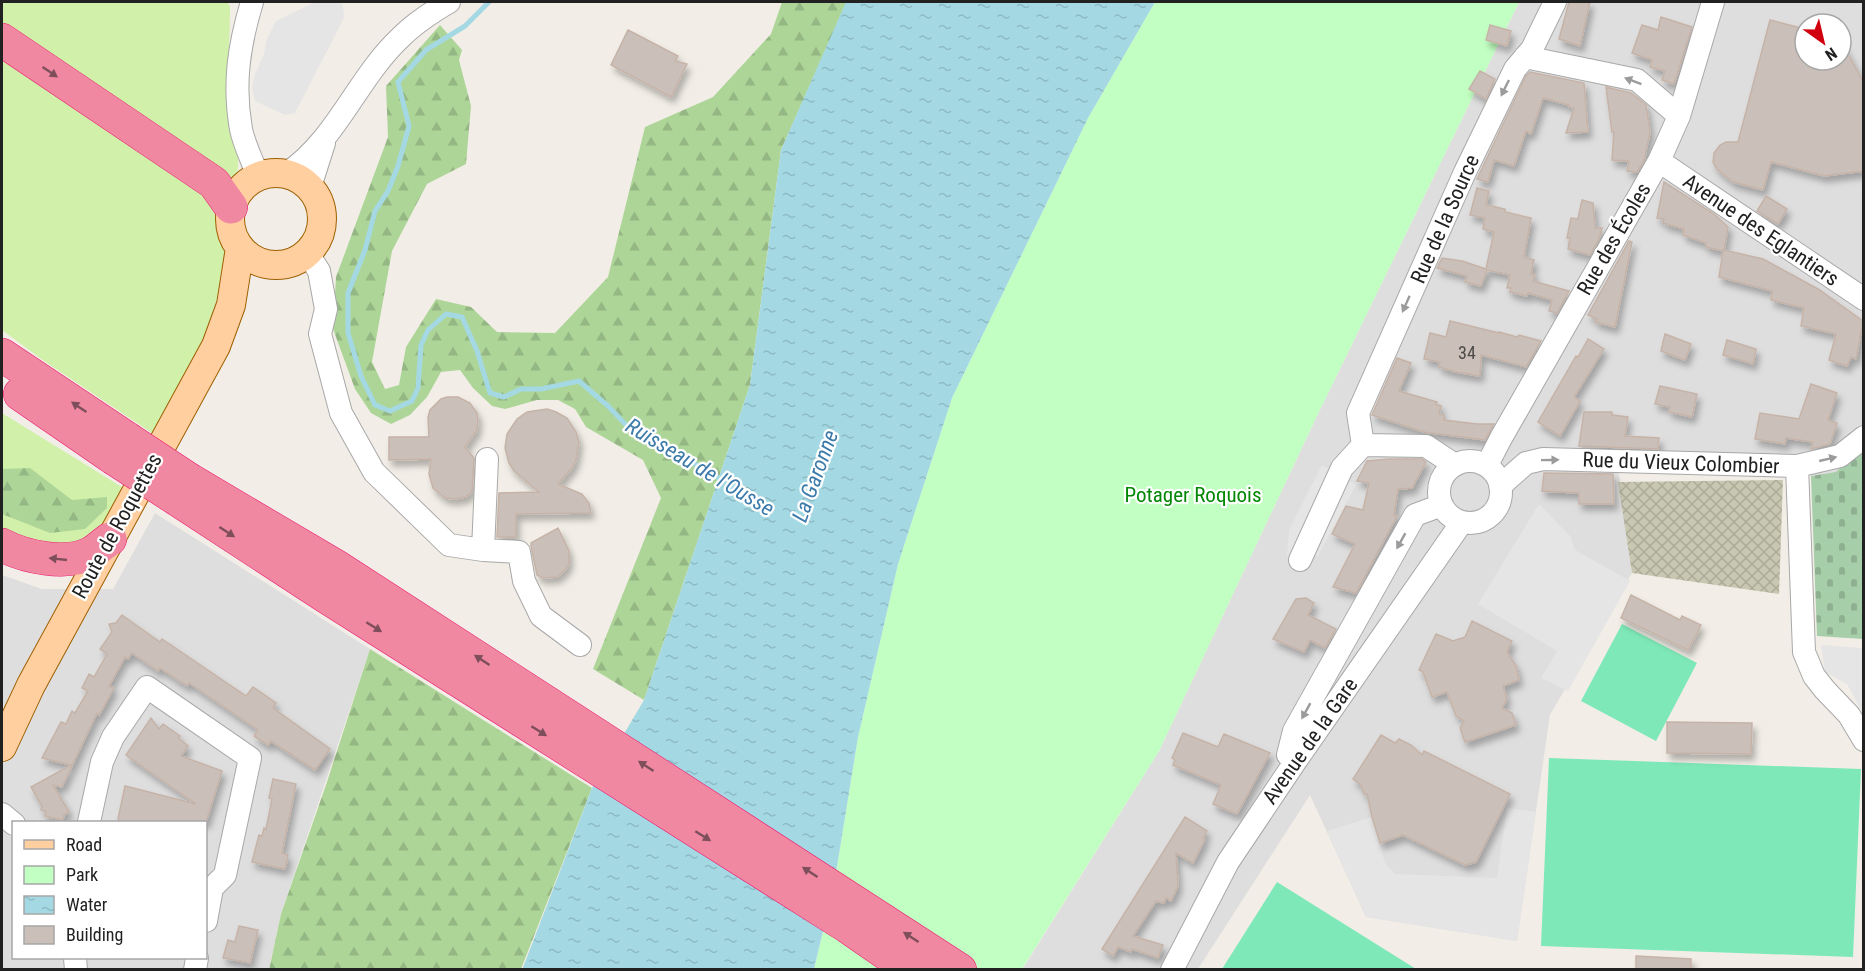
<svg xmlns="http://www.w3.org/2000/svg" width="1865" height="971" viewBox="0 0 1865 971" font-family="'Roboto Condensed',sans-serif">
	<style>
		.residential { fill: #dfdede; fill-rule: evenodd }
		.construction { fill: url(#construction-cross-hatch) }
		.grass { fill: #d1f0a9 }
		.forest { fill: url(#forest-firs) }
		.cemetery { fill: url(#cemetery-stones) }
		.park { fill: #c2ffc2 }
		.pitch { fill: #7ee8b8 }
		.parking { fill: #e5e5e5 }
		.water { fill: url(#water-ripples) }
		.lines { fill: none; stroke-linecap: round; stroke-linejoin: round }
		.stream { stroke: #a4d9e4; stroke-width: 5 }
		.building { fill: #cbc0b9; stroke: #c6b3a8; stroke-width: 1.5; filter: url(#shadow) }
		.minor-casing { stroke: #a8a8a8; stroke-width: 24 }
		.major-casing { stroke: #9e5f00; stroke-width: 30 }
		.highway-casing { stroke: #ed176f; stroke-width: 34 }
		.minor { stroke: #fff; stroke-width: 22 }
		.major { stroke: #ffcf9f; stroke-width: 28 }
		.highway { stroke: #f088a2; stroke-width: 33 }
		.highway-bridge-casing { stroke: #ed176f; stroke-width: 34; stroke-linecap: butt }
		.highway-bridge { stroke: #f088a2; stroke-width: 33 }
		.oneway { fill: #7e4f5b }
		.oneway2 { fill: #9b9b9b }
		.labels { text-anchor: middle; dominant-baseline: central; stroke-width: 4.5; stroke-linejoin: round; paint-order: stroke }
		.number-label { font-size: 18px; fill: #4c4947 }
		.street-label { font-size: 21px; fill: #212121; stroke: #fff }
		.park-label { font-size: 21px; fill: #028804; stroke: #fff }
		.water-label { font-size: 22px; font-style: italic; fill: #3d7bab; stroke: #fff }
	</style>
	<defs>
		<pattern id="construction-cross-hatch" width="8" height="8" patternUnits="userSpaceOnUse" patternTransform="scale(1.5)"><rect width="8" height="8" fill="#c8c7b1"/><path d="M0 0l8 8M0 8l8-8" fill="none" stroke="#acab98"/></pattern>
		<pattern id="forest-firs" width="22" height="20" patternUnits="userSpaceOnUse" patternTransform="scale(1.5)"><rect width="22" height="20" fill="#aed598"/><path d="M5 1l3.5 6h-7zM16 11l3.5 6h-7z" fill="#95b783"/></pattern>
		<pattern id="cemetery-stones" width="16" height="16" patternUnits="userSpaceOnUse" patternTransform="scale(1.5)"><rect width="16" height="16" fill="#a6cea9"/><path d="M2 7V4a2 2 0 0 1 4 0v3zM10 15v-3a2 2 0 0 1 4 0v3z" fill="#8fb191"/></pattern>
		<pattern id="water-ripples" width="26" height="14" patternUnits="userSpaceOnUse" patternTransform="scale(1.5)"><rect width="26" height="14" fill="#a4d9e4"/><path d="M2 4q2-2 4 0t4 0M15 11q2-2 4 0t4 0" fill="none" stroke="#8dbac3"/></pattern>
		<filter id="shadow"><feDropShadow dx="3.5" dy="6" stdDeviation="3" flood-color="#0004"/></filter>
	</defs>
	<rect width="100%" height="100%" fill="#f2eee7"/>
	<path class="residential" d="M1519,2h344v442l-27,29 -25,3 -54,-21 -141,-3 16,121 -82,142 -33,226 -151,-24 -56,-122 -112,174 -176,1 137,-219 157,-333zM1805,24h36v36h-36z
		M155,513l215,136 -89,265 -12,55h-267v-394l40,14h71zM14,822h192v136h-192z"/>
	<path class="construction" d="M1783,480l-4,114 -147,-21 -14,-91z"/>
	<path class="grass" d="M2,2h226l2,5c0,33 -3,66 0,99 1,20 10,41 8,61 0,6 -5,11 -9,15l-227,-151z
		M2,51l204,137 11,22 3,24 8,21v15l-15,40 -6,32 -49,95 -114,-76 -42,-31z
		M2,413l123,76 -23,41 -24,17 -76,-12z"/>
	<path class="forest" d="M782,2h65l-66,148 -31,235 -106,315 -51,-31 68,-171 -18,-38 -57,-33 -11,-18 -17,-9h-21l-32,9 -13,-3 -19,-18 -13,-18 -19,2 -14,25 -17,18 -19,9 -20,-11 -16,-24 -22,-60 3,-52 52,-140 -2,-51 54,-61 22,25 -3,10 12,46 -5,58 -39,20 -35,67 -20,111 13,27 14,-4 7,-38 30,-48 35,8 26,25 58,1 53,-56 37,-150 68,-30 58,-63z
		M30,468l42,32 35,-3v11l-22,21 -35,4 -48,-19v-45z
		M370,649l222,139 -71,181 -252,1 12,-56 46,-132z"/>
	<path class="cemetery" d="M1863,444v195l-46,-3 -6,-160 25,-4z"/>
	<path class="park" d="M1155,2h364l-203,416 -157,333 -137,218 -208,1 20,-85 24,-148 40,-173 54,-166 136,-280z"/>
	<path class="pitch" d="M1622,624l75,39 -41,78 -75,-40z
		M1549,758l312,11 -8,188 -312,-11z
		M1277,882l139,87h-194z"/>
	<path class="parking" d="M315,2h25l3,4 1,12 -49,95 -10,2 -30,-14 -3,-13 3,-14 9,-20 2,-13 10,-20z
		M1322,465l34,20 -38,71h-31l2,-26z
		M1539,504l31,32 5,14 55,31 -62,110 -27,-13 16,-27 -79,-47z
		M1821,645l42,3v66l-16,-30 -22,-12z
		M1507,808l29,4 -19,129 -151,-24 -39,-86 45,-14 13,46 10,11 102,4z"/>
	<path class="water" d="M846,2h309l-67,116 -136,280 -54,166 -40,173 -24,148 -20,84 -292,1 70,-182 52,-88 106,-315 31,-235z"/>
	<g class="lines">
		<path class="stream" d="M489,2l-24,24 -39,24 -28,32 11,44 -11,40 -10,25 -13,20 -10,39 -17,43v40l13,43 14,29 15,6 22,-10 6,-13 3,-43 7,-15 18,-16 16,3 15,34 13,42 14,4 17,-8h20l38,-8 29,25 21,22 33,21 12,3 50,29"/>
	</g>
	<path class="building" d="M1569,2h21l-10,44 -21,-7z
		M1661,17l31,10 -18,57 -12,-4 3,-9 -15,-4 2,-7 -20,-7 10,-28 16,5z
		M1770,20l35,9v31h36v-19l22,40v90l-39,5 -53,-14 -8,28 -30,-8 -16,-13 -4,-7 1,-9 6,-8 6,-3h12z
		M1490,25l21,6 -4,15 -21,-6z
		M628,30l50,26 -3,5 12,3 -16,33 -60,-32z
		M1480,71l15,8 -9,20 -17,-10z
		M1530,72l54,11 4,49 -22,1 8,-25 -5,-1v-2l-26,-7 -12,36 -5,-3 -12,35 -20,-6 -6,22 -11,-3 49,-103z
		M1606,87l25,6 15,12 4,27 -6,29 -7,11 -10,-1 2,-10 -17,-1 2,-28h-2z
		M1664,182l50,32 14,13 -4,23 39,9 55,30 45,32 -7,38 -5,-2 -4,9 -18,-6 7,-26 -35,-8 3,-18 -33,-8 1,-9 -53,-14 4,-26 -17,-4v-4l-23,-8 1,-6 -21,-6 1,-4 -7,-1z
		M1477,188l12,3 -3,14 19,4v3l26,6 -7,39 10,3 -3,14h4l-2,7 36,10 -12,22 -8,-2 3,-11 -24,-7 -1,3 -17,-4 1,-4h-4l3,-13 -23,-5 -6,16 -16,-4 2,-6 -30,-8 5,-10 20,3 24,8 8,-37 -11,-3 2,-11 -15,-3z
		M1766,196l21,13 -9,15 -21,-13z
		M1582,200l11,3 2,25h7l-3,11 -9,16 -22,-6 2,-11h-3l4,-20 7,1z
		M1629,241l3,1 -17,85 -20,-5 2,-3 -9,-4z
		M1450,321l49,12v-1l18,5 2,-2 22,6 -15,26 -45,-12 -1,21 -24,-4 -17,-5 1,-5 -16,-3 6,-26 16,4z
		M1665,334l26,10 -6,16 -24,-9z
		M1588,339l16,10 -30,48 6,4 -20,35 -22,-14 38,-66 2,1z
		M1727,340l29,9 -3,15 -30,-9z
		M1397,358l14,5 -12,28 38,11 -1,2 5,2 -2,8 5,1v5l33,4h17l-9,16 -61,-8 -52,-17z
		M1811,384l26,9 -9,27 9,3 -7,21 -19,5 2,-7 -27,-4 -1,6 -30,-5 5,-26 39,6z
		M1660,386l37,8 -5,23 -23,-5 1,-5 -15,-3z
		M447,397h11l12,6 7,10 1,7 -1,10 -12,17 9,11 -2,34 -7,5 -10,2 -10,-1 -12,-10 -4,-14 2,-15 -42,1v-23h40l-1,-20 2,-7 11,-11z
		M547,409l9,3 11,6 9,14 3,10 -3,18 -4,8 -14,16 24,10 7,9 2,10 -75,1v23h-19l2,-44 40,-1 -25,-21 -5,-8 -4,-15 2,-14 10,-15 10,-7z
		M1584,412h28v3l16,2 -3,19 34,2 -1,11 -79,-3z
		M1389,459h33l4,3 -14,26 -14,1 -4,26 3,1 -41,77 -23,-6 22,-43 -23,-10 14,-28 17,4 6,-27 -12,-2 10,-20z
		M1544,473l69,1 1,30h-35v-11l-37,-2z
		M558,528l11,23v13l-4,6 -8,7 -14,1 -6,-3 -6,-29v-3z
		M1631,595l49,25 2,-4 19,9 -13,25 -67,-32z
		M1306,598l8,5 -6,12 28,14 -11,19 -15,-8 -6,12 -31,-13 23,-40z
		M122,615l38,27 2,-3 84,57 7,-9 23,16 -3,5 57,41 -15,21 -44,-29 -3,4 -14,-9 4,-6 -69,-47 -2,3 -27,-18 -2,3 -26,-18 -4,6 -3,-2 -16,29 5,2 -15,27 -2,-2 -35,74 -9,-2 16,27 -5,3 -1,5 -18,-4 1,-5 -5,-1 1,-4 -11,-19 40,-22 -29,-7 19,-36 5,2 6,-13 3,2 13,-22 -6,-3 7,-14 5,3 13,-23 -7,-5 12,-17 -3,-8 7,-1z
		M1472,621l40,20 -5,11 9,14 3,14 -16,6 4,13 -5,9 10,5 4,12 -51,17 -5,-14 4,-7 -8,-5 -9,-24 -15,5 -9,-25 -4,-2 17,-36 17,7 12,-4z
		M151,718l8,11 4,-5 17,12 -2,2 10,8 -7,10 41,15 -16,51h-86v-2l-2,-1 7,-33 71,18 -70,-49z
		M1667,722l85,1 -1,31 -84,-1z
		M1183,733l35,14 6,-13 46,19 -33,61 -24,-10 8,-19 -48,-20 2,-5 -3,-2z
		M1381,735l14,8 4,-4 12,6 11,10 2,-4 86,43 -34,68 -11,3 -62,-30 -23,8 -8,-26 -5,-23h-3l-3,-9 -8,-6z
		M273,779l23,5 -14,69 6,2 -3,14 -33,-7 7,-27 3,1 2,-8 2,1 6,-30 -3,-1z
		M1185,817l22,14 -4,7 2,1 -12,24 -17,-10 2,33 -7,15 -5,-3 -2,5 -8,-2 -23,35 30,9 -5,13 -26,-9 -1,3 -13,-5 -5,9 -11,-7z
		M239,926l19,4 -8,33 -27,-5 5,-18 7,2z
		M1636,956l55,3v10h-55z"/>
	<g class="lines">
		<g class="minor-casing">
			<path id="minor" d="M252,2c-13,43 -19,82 -11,127 3,16 12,32 17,48
				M1525,57l112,23 42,36
				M1659,161l205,138
				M286,174c51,-34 71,-96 115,-137 14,-14 31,-25 48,-35
				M310,187l14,-44
				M308,254l11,17 7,38 -6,25 21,79 33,59 75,73 34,5 36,2 5,29 17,35 39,29
				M1363,445l-5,-32 107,-241 50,-103 17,-20 23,-47
				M1363,445l63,1 29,19
				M1439 492a31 31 0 1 1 62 0a31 31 0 1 1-62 0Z
				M1487,465l14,-27 158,-277 20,-45 34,-114
				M1797,466l7,186 10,24 11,14 24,25 15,25
				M1500,486l26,-23 17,-4 254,7 43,-10 24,-19
				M483,550l4,-91
				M1300,560l42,-92 21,-23
				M1295,762l-7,-7 6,-24 121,-216 27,-10
				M2,814l12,10
				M89,822l13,-60 11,-25 34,-50 103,71 -25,117 -13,13 -6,33
				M75,958l1,12
				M195,970l2,-12
				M1172,970l56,-108 67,-100 167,-240"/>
		</g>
		<g class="major-casing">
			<path id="major" d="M230 219a46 46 0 1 1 92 0a46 46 0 1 1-92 0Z
				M2,747l29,-62 185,-339 15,-41 9,-57"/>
		</g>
		<g class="highway-casing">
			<path id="highway" d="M2,40l212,143 17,24
				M2,355l126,84
				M20,394l93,64
				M190,480l149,88 621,402
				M178,500l147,96 523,331 62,43
				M2,545c23,12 64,21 89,8 7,-4 13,-10 19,-14"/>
		</g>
		<use href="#minor" class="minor"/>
		<use href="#major" class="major"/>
		<use href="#highway" class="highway"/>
		<g class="highway-bridge-casing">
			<path id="highway-bridge" d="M128,439l62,41
				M113,458l65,42"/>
		</g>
		<use href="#highway-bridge" class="highway-bridge"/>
	</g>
	<defs><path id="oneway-solid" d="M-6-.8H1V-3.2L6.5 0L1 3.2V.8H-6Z" transform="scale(1.5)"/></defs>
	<g class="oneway">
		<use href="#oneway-solid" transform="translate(50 72) rotate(34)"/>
		<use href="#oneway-solid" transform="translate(79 407) rotate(-146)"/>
		<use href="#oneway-solid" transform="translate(227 532) rotate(33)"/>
		<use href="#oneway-solid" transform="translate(58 559) rotate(-174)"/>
		<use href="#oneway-solid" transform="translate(374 627) rotate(32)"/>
		<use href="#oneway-solid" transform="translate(482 660) rotate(-147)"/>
		<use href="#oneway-solid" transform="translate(539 731) rotate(32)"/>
		<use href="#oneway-solid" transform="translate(646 766) rotate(-147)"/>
		<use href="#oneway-solid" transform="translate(703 836) rotate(32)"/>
		<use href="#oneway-solid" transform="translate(810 872) rotate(-147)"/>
		<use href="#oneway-solid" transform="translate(911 937) rotate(-147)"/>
	</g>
	<g class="oneway2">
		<use href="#oneway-solid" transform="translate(1633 81) rotate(-159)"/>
		<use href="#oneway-solid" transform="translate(1505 88) rotate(116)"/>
		<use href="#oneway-solid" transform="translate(1406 304) rotate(114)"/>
		<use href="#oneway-solid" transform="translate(1828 459) rotate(-13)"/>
		<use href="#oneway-solid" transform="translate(1550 460) rotate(-1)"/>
		<use href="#oneway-solid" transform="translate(1401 541) rotate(119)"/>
		<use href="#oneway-solid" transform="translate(1306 711) rotate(119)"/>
	</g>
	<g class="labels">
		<g class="number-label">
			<text x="1467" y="352">34</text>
		</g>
		<g class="street-label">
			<text transform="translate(1445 219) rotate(-66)">Rue de la Source</text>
			<text transform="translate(1761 230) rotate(34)">Avenue des Eglantiers</text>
			<text transform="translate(1614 239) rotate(-60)">Rue des Écoles</text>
			<text transform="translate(1681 463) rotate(2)">Rue du Vieux Colombier</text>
			<text transform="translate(117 526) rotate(-61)">Route de Roquettes</text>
			<text transform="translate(1310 741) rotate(-55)">Avenue de la Gare</text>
		</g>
		<g class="park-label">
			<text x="1193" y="495">Potager Roquois</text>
		</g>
		<g class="water-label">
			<text transform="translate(700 467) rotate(31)">Ruisseau de l'Ousse</text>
			<text transform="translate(815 476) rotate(-70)">La Garonne</text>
		</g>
	</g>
	<rect width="1865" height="971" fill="none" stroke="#212121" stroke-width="6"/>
	<rect x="12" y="821" width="195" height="138" fill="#ffffff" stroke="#a6a6a6" stroke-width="1.5"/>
	<rect x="24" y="840" width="30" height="9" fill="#ffcf9f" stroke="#a6a6a6" stroke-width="1.5"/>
	<text x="66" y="851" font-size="18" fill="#212121">Road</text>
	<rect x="24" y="866" width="30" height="18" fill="#c2ffc2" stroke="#a6a6a6" stroke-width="1.5"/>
	<text x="66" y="881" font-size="18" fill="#212121">Park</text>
	<rect x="24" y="896" width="30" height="18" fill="url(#water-ripples)" stroke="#a6a6a6" stroke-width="1.5"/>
	<text x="66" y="911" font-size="18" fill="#212121">Water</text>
	<rect x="24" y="926" width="30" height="18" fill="#cbc0b9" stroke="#a6a6a6" stroke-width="1.5"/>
	<text x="66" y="941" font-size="18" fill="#212121">Building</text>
	<g transform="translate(1823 42) rotate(146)"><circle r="28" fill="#ffffff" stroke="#a6a6a6" stroke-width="1.5"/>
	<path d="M0-4.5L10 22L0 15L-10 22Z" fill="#d2000e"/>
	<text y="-9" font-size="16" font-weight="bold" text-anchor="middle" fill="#212121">N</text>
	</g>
</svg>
